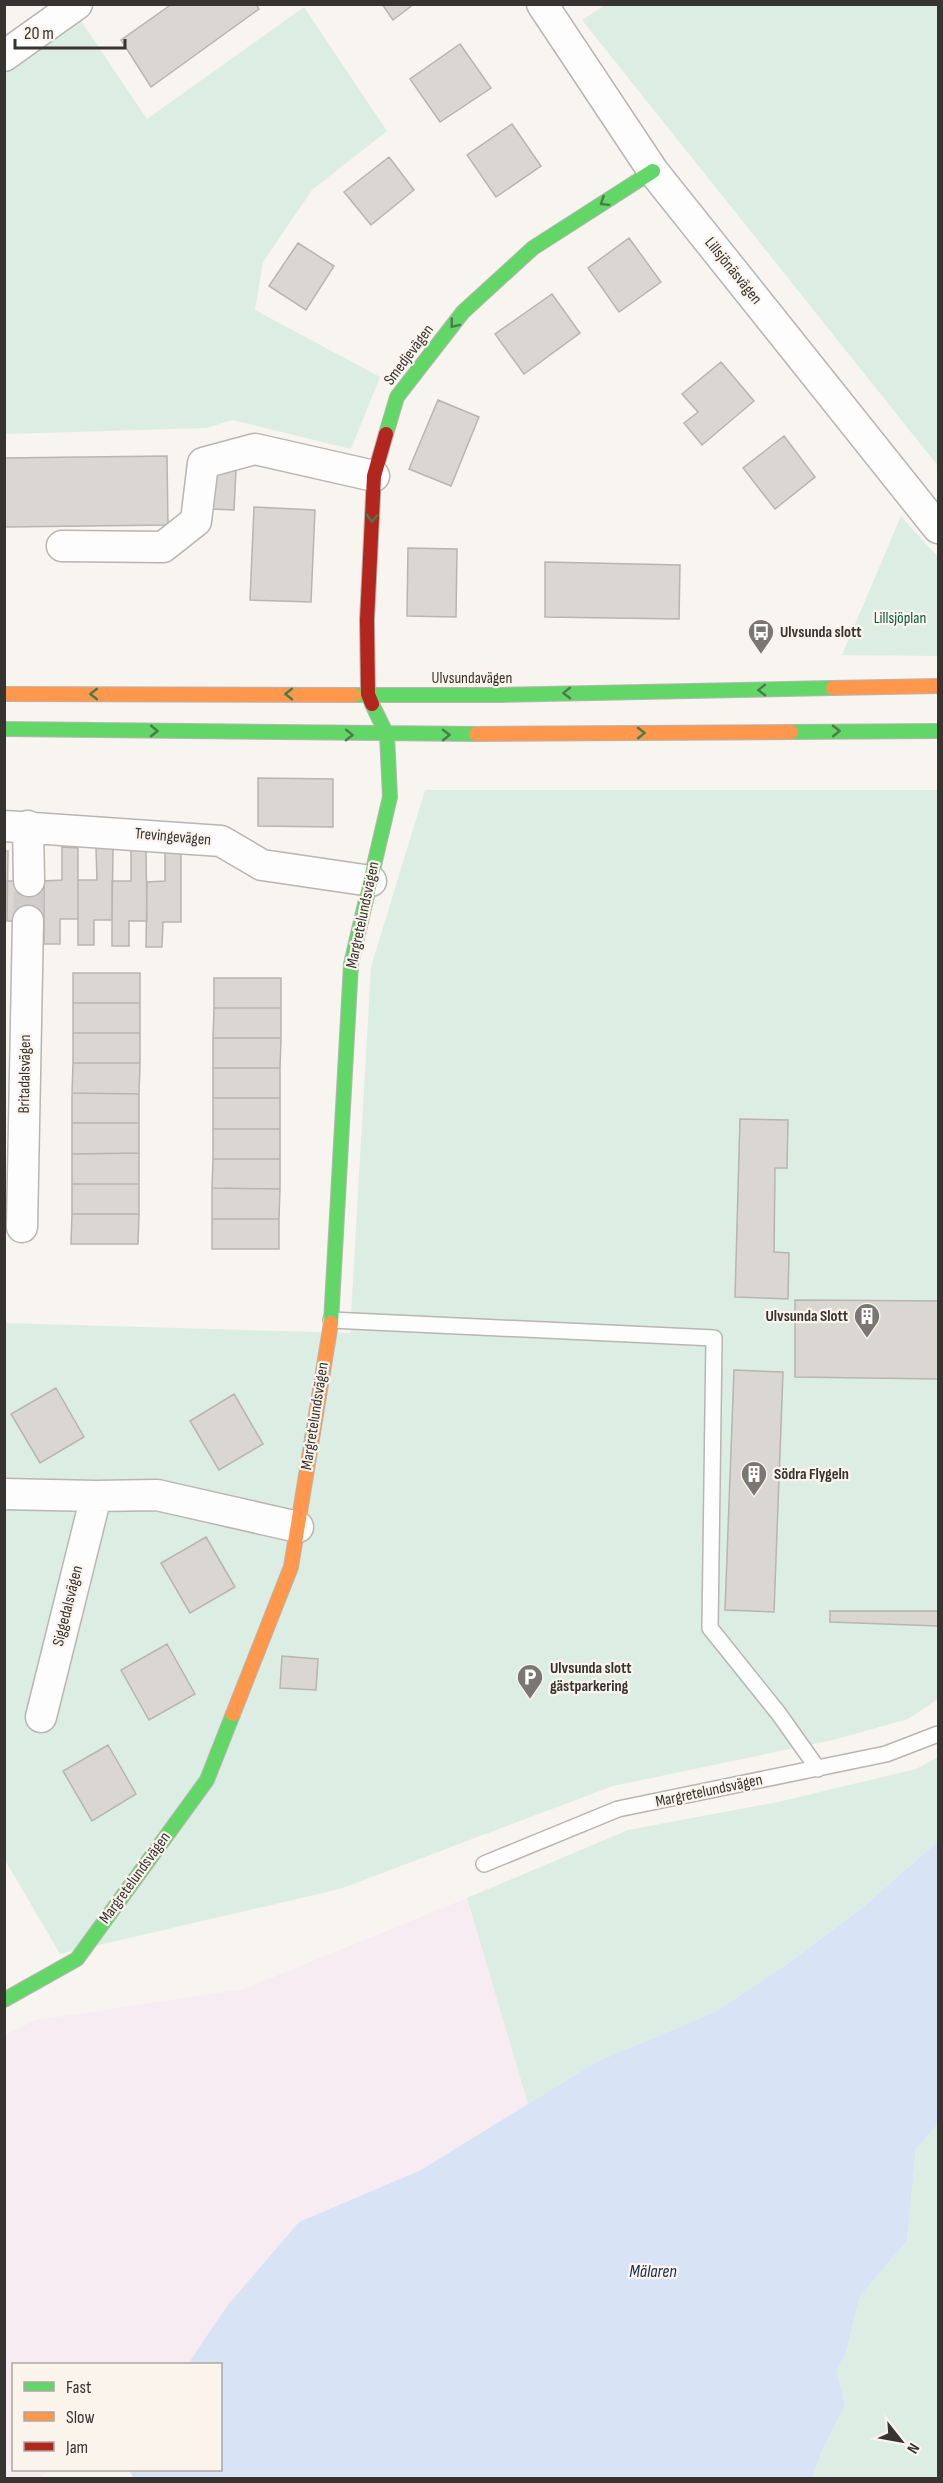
<svg xmlns="http://www.w3.org/2000/svg" width="943" height="2483" viewBox="0 0 943 2483" font-family="'Sofia Sans Condensed',sans-serif">
	<style>
		.industrial { fill: #f8ecf3 }
		.green { fill: #dceee3 }
		.water { fill: #d8e3f6 }
		.building { fill: #dad7d3; stroke: #b7b4b1; stroke-width: 1.5 }
		.lines { fill: none; stroke-linecap: round; stroke-linejoin: round }
		.street-tunnel { stroke: #d1cdca; stroke-width: 30; stroke-dasharray: 30 15; stroke-linecap: butt }
		.lane-casing { stroke: #b8b5b2; stroke-width: 18 }
		.street-casing { stroke: #b8b5b2; stroke-width: 33 }
		.fast-casing { stroke: #b8b5b2; stroke-width: 16 }
		.slow-casing { stroke: #b8b5b2; stroke-width: 16 }
		.jam-casing { stroke: #b8b5b2; stroke-width: 16 }
		.lane { stroke: #fefdfd; stroke-width: 15 }
		.street { stroke: #fefdfd; stroke-width: 30 }
		.fast { stroke: #63d668; stroke-width: 14 }
		.slow { stroke: #ff974d; stroke-width: 14 }
		.jam { stroke: #b3261e; stroke-width: 14 }
		.oneway { stroke: #4a7c49 }
		.labels { text-anchor: middle; dominant-baseline: central; stroke-width: 4.5; stroke-linejoin: round; paint-order: stroke }
		.street-label { font-size: 16px; fill: #363330; stroke: #fbf4ec }
		.park-label { font-size: 16px; fill: #0a5b40; stroke: #fbf4ec }
		.poi-label { font-size: 16px; font-weight: bold; fill: #363330; stroke: #fbf4ec; text-anchor: start }
		.water-label { font-size: 18px; font-style: italic; fill: #152c58; stroke: #fbf4ec }
	</style>
	<rect width="100%" height="100%" fill="#f8f4f0"/>
	<path class="industrial" d="M467,1898l61,206 -107,66 -122,52 -72,84 -39,58h-174v106h34l-7,8h-36l-1,-443 32,-15 208,-31z"/>
	<path class="green" d="M605,5h333v461l-356,-446z
		M304,7l83,124 -75,59 -49,72 -8,48 125,67 -29,72 -119,-29 -25,8 -202,6 -1,-363 75,-53 68,101z
		M901,516l37,41v99l-96,-1z
		M425,790h513v909l-30,20 -75,21 -220,46 -273,103 -280,65 -55,-94 -1,-537 346,10 21,-366z
		M938,1757v84l-76,67 -69,52 -78,52 -119,50 -68,42 -61,-206 161,-68 150,-28 138,-33z
		M938,2124v354h-126l11,-30 22,-42 -8,-36 9,-17 14,-57 47,-55 9,-92z"/>
	<path class="water" d="M938,1841v283l-22,25 -9,92 -47,55 -14,57 -9,17 8,36 -22,42 -11,30h-678l-6,-8h92v-106h-32l39,-58 72,-84 122,-52 175,-108 119,-50 78,-52 69,-52z"/>
	<path class="building" d="M172,4h84l3,5 -108,78 -30,-47z
		M382,4h32l-21,16z
		M460,44l31,44 -51,34 -30,-43z
		M512,124l29,42 -45,31 -29,-42z
		M389,157l25,33 -43,35 -27,-33z
		M629,238l32,44 -42,30 -31,-44z
		M298,243l36,23 -28,44 -37,-24z
		M552,294l28,39 -56,41 -29,-40z
		M721,362l33,39 -52,44 -18,-22 14,-11 -16,-18z
		M438,400l41,17 -28,69 -42,-17z
		M784,436l31,41 -40,32 -32,-41z
		M167,456l1,69 -164,2v-69z
		M214,467l22,2 -2,41 -23,-1z
		M254,507l61,3 -4,92 -61,-2z
		M408,548l49,1 -1,68 -49,-1z
		M545,562l135,3 -1,54 -134,-2z
		M258,778l75,1v48l-75,-1z
		M62,847l16,1v71h-18v25h-16v-63l18,-1z
		M96,848h17l-1,72h-18v25h-16v-65h19z
		M131,849h15l1,72h-18v25h-17v-65h19z
		M165,850h16v72h-18l-1,25h-16l1,-65 18,-1z
		M4,851h4l-1,70h-3z
		M7,881h37v40h-37z
		M73,973h67v30h-67z
		M214,978h67v30h-67z
		M73,1003h67v30h-67z
		M214,1008h67v30h-68z
		M73,1033h67v30h-67z
		M213,1038h68l-1,30h-67z
		M73,1063h67l-1,31 -67,-1z
		M213,1068h67v30h-67z
		M72,1093l67,1v29h-67z
		M213,1098h67v31h-67z
		M740,1119l48,1 -1,48h-12l-1,84 15,1 -1,46 -53,-2z
		M72,1123h67v30l-67,1z
		M213,1129h67v30h-67z
		M139,1153v31h-67v-30z
		M213,1159h67v30l-68,-1z
		M72,1184h67v30h-67z
		M212,1188l68,1 -1,30h-67z
		M72,1214h67l-1,30h-67z
		M212,1219h67v30h-67z
		M795,1300l143,1v78l-143,-2z
		M734,1370l49,2 -9,240 -49,-2z
		M56,1388l28,49 -44,26 -29,-49z
		M234,1394l29,50 -44,26 -29,-49z
		M206,1537l29,50 -45,26 -29,-50z
		M830,1611h108v15l-108,-4z
		M167,1644l28,50 -46,26 -28,-50z
		M282,1656l36,3 -2,31 -36,-2z
		M108,1745l28,49 -44,27 -29,-50z"/>
	<g class="lines">
		<path class="street-tunnel" d="M28,921l1,-40"/>
		<g class="lane-casing">
			<path id="lane" d="M331,1320l383,18 -4,290 69,86 39,55
				M484,1864l134,-55 268,-55 52,-20"/>
		</g>
		<g class="street-casing">
			<path id="street" d="M542,4l111,167 285,357
				M4,56l73,-52
				M62,546l101,1 33,-26 7,-58 52,-14 119,27
				M4,826l217,15 41,24 109,16
				M28,826l1,55
				M22,1227l6,-306
				M4,1494l92,2 61,-1 141,32
				M41,1717l55,-221"/>
		</g>
		<g class="fast-casing">
			<path id="fast" d="M386,434l11,-37 66,-85 70,-64 120,-77
				M354,695h147l332,-7
				M4,729l472,5
				M791,732l147,-1
				M331,1323l20,-359 39,-167 -3,-62 -15,-31
				M4,2000l73,-41 130,-179 26,-66"/>
		</g>
		<g class="slow-casing">
			<path id="slow" d="M833,688l105,-2
				M4,694l350,1
				M476,734l315,-2
				M233,1714l58,-147 40,-244"/>
		</g>
		<g class="jam-casing">
			<path id="jam" d="M372,704l-4,-10 -1,-74 7,-144 12,-42"/>
		</g>
		<use href="#lane" class="lane"/>
		<use href="#street" class="street"/>
		<use href="#fast" class="fast"/>
		<use href="#slow" class="slow"/>
		<use href="#jam" class="jam"/>
	</g>
	<defs><path id="oneway-chevron" d="M-2-3.5L2.5 0L-2 3.5" fill="none" stroke-width="1.6" stroke-linecap="round" stroke-linejoin="round" transform="scale(1.5)"/></defs>
	<g class="oneway">
		<use href="#oneway-chevron" transform="translate(604 202) rotate(148)"/>
		<use href="#oneway-chevron" transform="translate(454 324) rotate(128)"/>
		<use href="#oneway-chevron" transform="translate(372 518) rotate(93)"/>
		<use href="#oneway-chevron" transform="translate(762 690) rotate(179)"/>
		<use href="#oneway-chevron" transform="translate(567 693) rotate(179)"/>
		<use href="#oneway-chevron" transform="translate(94 694) rotate(-180)"/>
		<use href="#oneway-chevron" transform="translate(289 694) rotate(-180)"/>
		<use href="#oneway-chevron" transform="translate(154 731) rotate(1)"/>
		<use href="#oneway-chevron" transform="translate(836 731) rotate(-1)"/>
		<use href="#oneway-chevron" transform="translate(641 733) rotate(-1)"/>
		<use href="#oneway-chevron" transform="translate(349 735) rotate(1)"/>
		<use href="#oneway-chevron" transform="translate(446 735) rotate(-1)"/>
	</g>
	<defs>
		<g id="bus-pin" transform="scale(1.35)"><path d="M0 17L-7.5 6A9.5 9.5 0 1 1 7.5 6Z" fill="#7a7773" stroke="#fbf4ec"/><path d="M-5-6H5V4H4V6H2V4H-2V6H-4V4H-5ZM-3.5-4V0h7V-4ZM-3.5 1.2v1.5H-2V1.2ZM2 1.2v1.5H3.5V1.2Z" fill="#fff"/></g>
		<g id="building-pin" transform="scale(1.35)"><path d="M0 17L-7.5 6A9.5 9.5 0 1 1 7.5 6Z" fill="#7a7773" stroke="#fbf4ec"/><path d="M-4-6H4V6H1V3H-1V6H-4ZM-2.5-4.3h1.7v1.8h-1.7ZM.8-4.3h1.7v1.8H.8ZM-2.5-1h1.7V.8h-1.7ZM.8-1h1.7V.8H.8Z" fill="#fff"/></g>
		<g id="parking-pin" transform="scale(1.35)"><path d="M0 17L-7.5 6A9.5 9.5 0 1 1 7.5 6Z" fill="#7a7773" stroke="#fbf4ec"/><path d="M-3.5-5.5H1a3.5 3.5 0 0 1 0 7H-1V5.5H-3.5ZM-1-3.4V-.6H.8a1.4 1.4 0 0 0 0-2.8Z" fill="#fff"/></g>
	</defs>
	<g fill-rule="evenodd">
		<use href="#bus-pin" x="761" y="632"/>
		<use href="#building-pin" x="867" y="1316"/>
		<use href="#building-pin" x="754" y="1474"/>
		<use href="#parking-pin" x="530" y="1677"/>
	</g>
	<g class="labels">
		<g class="street-label">
			<text transform="translate(733 271) rotate(51)">Lillsjönäsvägen</text>
			<text transform="translate(409 355) rotate(-53)">Smedjevägen</text>
			<text x="472" y="678">Ulvsundavägen</text>
			<text transform="translate(173 837) rotate(5)">Trevingevägen</text>
			<text transform="translate(363 915) rotate(-78)">Margretelundsvägen</text>
			<text transform="translate(25 1074) rotate(-89)">Britadalsvägen</text>
			<text transform="translate(315 1416) rotate(-81)">Margretelundsvägen</text>
			<text transform="translate(68 1606) rotate(-76)">Siggedalsvägen</text>
			<text transform="translate(709 1791) rotate(-12)">Margretelundsvägen</text>
			<text transform="translate(135 1878) rotate(-54)">Margretelundsvägen</text>
		</g>
		<g class="park-label">
			<text x="900" y="618">Lillsjöplan</text>
		</g>
		<g class="poi-label">
			<text x="780" y="632">Ulvsunda slott</text>
			<text x="848" y="1316" text-anchor="end">Ulvsunda Slott</text>
			<text x="774" y="1474">Södra Flygeln</text>
			<text x="550" y="1668">Ulvsunda slott<tspan x="550" dy="18">gästparkering</tspan></text>
		</g>
		<g class="water-label">
			<text x="653" y="2271">Mälaren</text>
		</g>
	</g>
	<rect width="943" height="2483" fill="none" stroke="#363330" stroke-width="12"/>
	<rect x="12" y="2363" width="210" height="108" fill="#fbf4ec" stroke="#aca7a1" stroke-width="1.5"/>
	<rect x="24" y="2382" width="30" height="9" fill="#63d668" stroke="#aca7a1" stroke-width="1.5"/>
	<text x="66" y="2393" font-size="18" fill="#363330">Fast</text>
	<rect x="24" y="2412" width="30" height="9" fill="#ff974d" stroke="#aca7a1" stroke-width="1.5"/>
	<text x="66" y="2423" font-size="18" fill="#363330">Slow</text>
	<rect x="24" y="2442" width="30" height="9" fill="#b3261e" stroke="#aca7a1" stroke-width="1.5"/>
	<text x="66" y="2453" font-size="18" fill="#363330">Jam</text>
	<g transform="translate(901 2441) rotate(121)" stroke="#fbf4ec" stroke-width="4.5" paint-order="stroke">
	<path d="M0-4.5L10 22L0 15L-10 22Z" fill="#363330"/>
	<text y="-9" font-size="16" font-weight="bold" text-anchor="middle" fill="#363330">N</text>
	</g>
	<path d="M15 39v9h110v-9" fill="none" stroke="#363330" stroke-width="3"/>
	<text x="24" y="39" font-size="18" fill="#363330" stroke="#fbf4ec" stroke-width="4.5" paint-order="stroke">20 m</text>
</svg>
